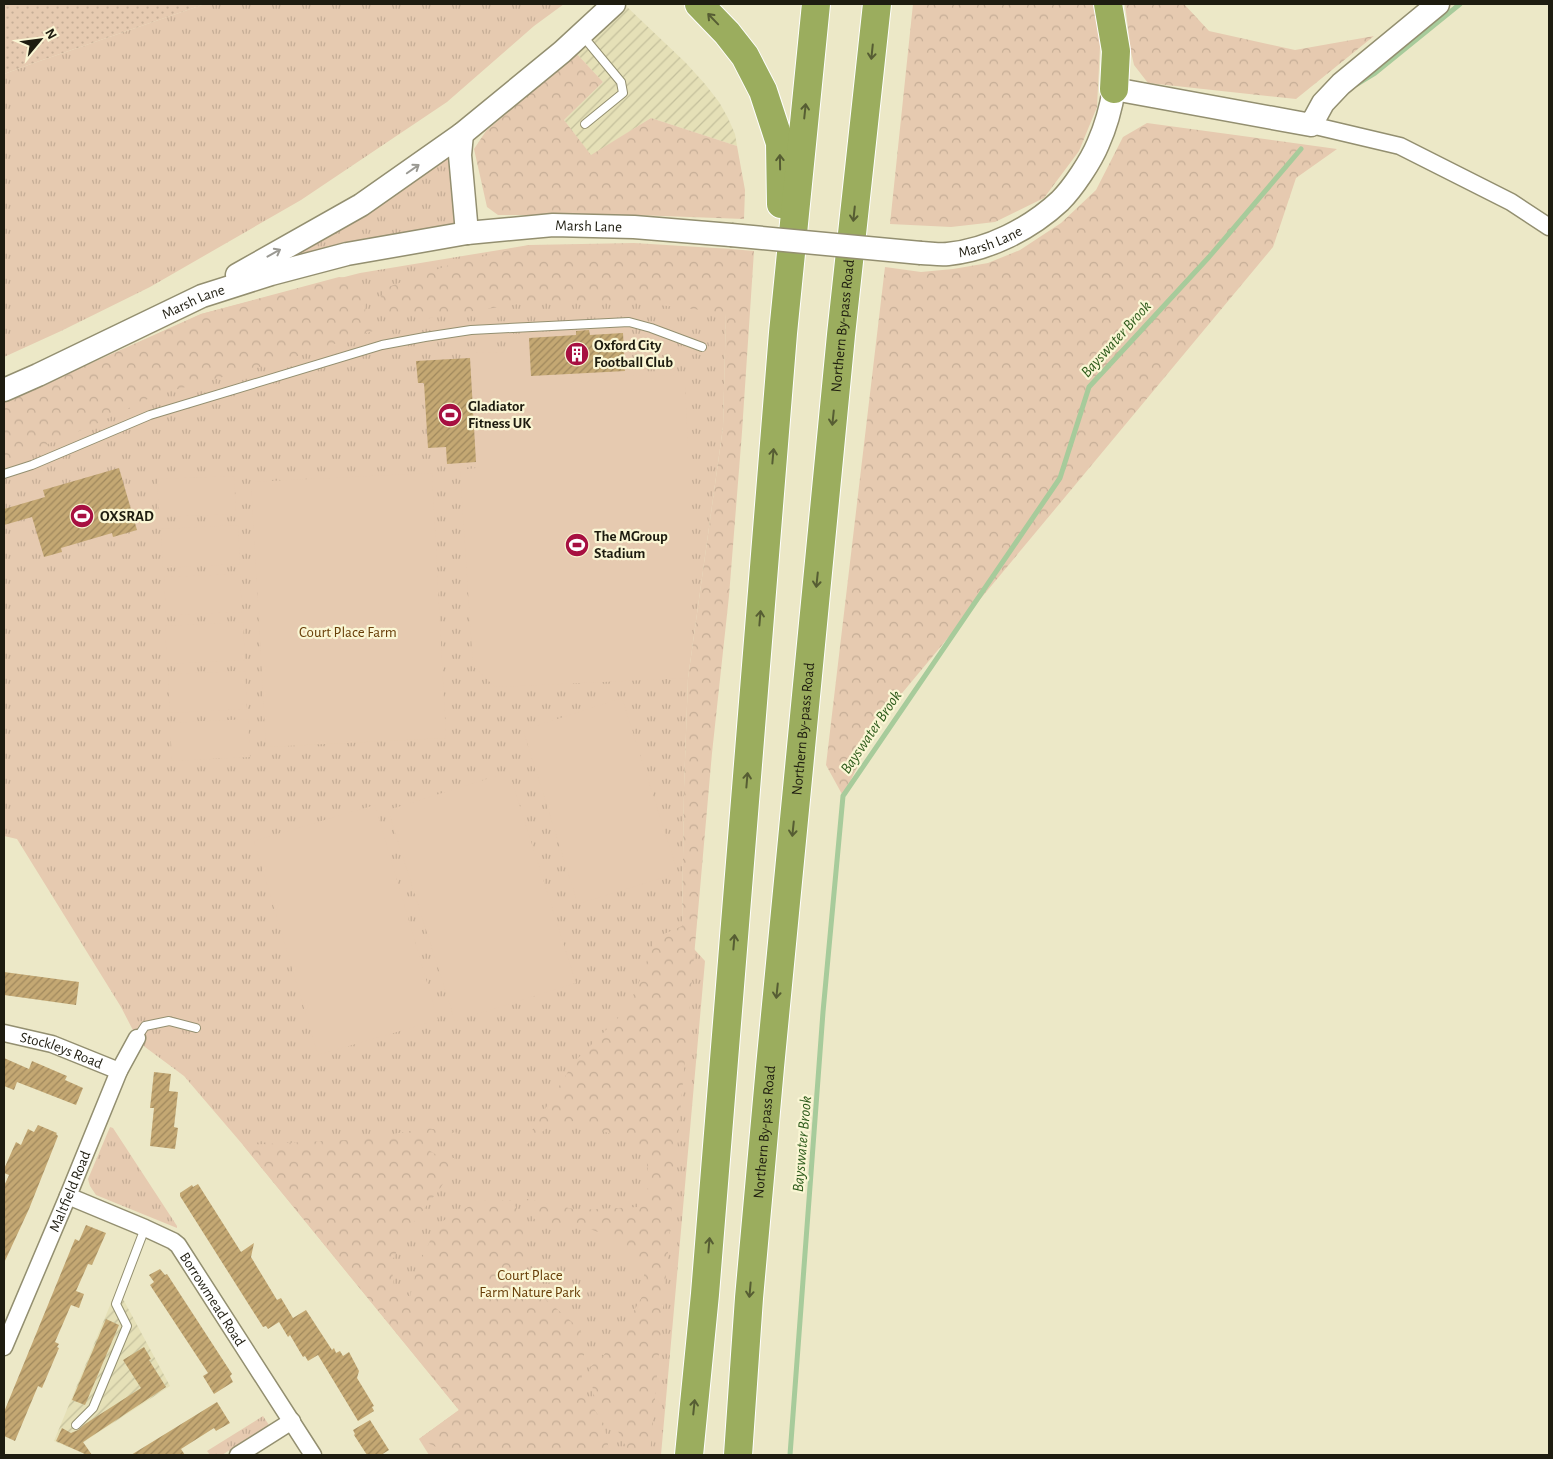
<svg xmlns="http://www.w3.org/2000/svg" width="1553" height="1459" viewBox="0 0 1553 1459" font-family="'Alegreya Sans',sans-serif">
	<style>
		.industrial { fill: url(#industrial-furrows) }
		.grass { fill: url(#grass-tufts) }
		.forest { fill: url(#forest-crowns) }
		.garden { fill: url(#garden-dots) }
		.pitch { fill: #e6cab0 }
		.lines { fill: none; stroke-linecap: round; stroke-linejoin: round }
		.stream { stroke: #a7cb9b; stroke-width: 5 }
		.building { fill: url(#building-hatch) }
		.lane-casing { stroke: #938f70; stroke-width: 10 }
		.street-casing { stroke: #938f70; stroke-width: 19 }
		.secondary-casing { stroke: #938f70; stroke-width: 25 }
		.highway-casing { stroke: #fff; stroke-width: 30 }
		.lane { stroke: #fff; stroke-width: 8 }
		.street { stroke: #fff; stroke-width: 16 }
		.secondary { stroke: #fff; stroke-width: 22 }
		.highway { stroke: #9bad5e; stroke-width: 28 }
		.secondary-bridge-casing { stroke: #938f70; stroke-width: 25; stroke-linecap: butt }
		.secondary-bridge { stroke: #fff; stroke-width: 22 }
		.oneway { stroke: #565d33 }
		.oneway2 { stroke: #9a9993 }
		.labels { text-anchor: middle; dominant-baseline: central; stroke-width: 4.5; stroke-linejoin: round; paint-order: stroke }
		.street-label { font-size: 15px; fill: #1e1c10; stroke: #faf6d4 }
		.poi-label { font-size: 15px; font-weight: bold; fill: #1e1c10; stroke: #faf6d4; text-anchor: start }
		.park-label { font-size: 15px; fill: #673d07; stroke: #faf6d4 }
		.water-label { font-size: 16px; font-style: italic; fill: #2f5c1c; stroke: #faf6d4 }
	</style>
	<defs>
		<pattern id="industrial-furrows" width="10" height="10" patternUnits="userSpaceOnUse" patternTransform="scale(1.25)"><rect width="10" height="10" fill="#e5e0b7"/><path d="M-1 1l2-2M0 10L10 0M9 11l2-2" fill="none" stroke="#c4c09c"/></pattern>
		<pattern id="grass-tufts" width="24" height="20" patternUnits="userSpaceOnUse" patternTransform="scale(1.25)"><rect width="24" height="20" fill="#e6cab0"/><path d="M3 7l-1-3M5 7V3M7 7l1-3M15 17l-1-3M17 17v-4M19 17l1-3" fill="none" stroke="#c5ad96"/></pattern>
		<pattern id="forest-crowns" width="20" height="18" patternUnits="userSpaceOnUse" patternTransform="scale(1.25)"><rect width="20" height="18" fill="#e6cab0"/><path d="M2 6a3 3 0 1 1 6 0M12 15a3 3 0 1 1 6 0" fill="none" stroke="#c5ad96"/></pattern>
		<pattern id="garden-dots" width="8" height="8" patternUnits="userSpaceOnUse" patternTransform="scale(1.25)"><rect width="8" height="8" fill="#e6cab0"/><path d="M2 2h.1M6 6h.1" fill="none" stroke="#c5ad96" stroke-width="1.8" stroke-linecap="round"/></pattern>
		<pattern id="building-hatch" width="6" height="6" patternUnits="userSpaceOnUse" patternTransform="scale(1.25)"><rect width="6" height="6" fill="#c4a873"/><path d="M-1 1l2-2M0 6l6-6M5 7l2-2" fill="none" stroke="#9f885d"/></pattern>
	</defs>
	<rect width="100%" height="100%" fill="#ece8c7"/>
	<path class="industrial" d="M625,5l61,58 19,21 14,18 9,16 7,16 2,12 -86,-28 -60,38 -27,-36 39,-38 -27,-29z
		M137,1240l7,3 -21,56 47,87 -97,63 -19,-8z"/>
	<path class="grass" d="M205,4h359l-30,22 -87,76 -146,98 -151,87 -89,44 -57,26v-283l27,-10z
		M450,154l5,68 -8,6 -173,37z
		M529,245l202,4 -5,64 -3,114 -35,251 -4,110 -2,138 12,23 11,12 -44,494h-232l-10,-16 40,-29 -216,-265 -59,-69 -39,-29 -8,-9 -16,-31 -104,-168 -13,-3v-432l197,-90 159,-41z
		M110,1127l3,1 64,98v2l-81,-33 -6,-9 -2,-7z
		M263,1416l6,9 -47,30h-12l-3,-4z"/>
	<path class="forest" d="M913,4h180l5,10 2,33 -3,60 -18,44 -35,47 -49,24 -44,5 -61,-3z
		M1125,4h59l25,27 86,19 79,-14 -78,63 -148,-16 -14,-18 -3,-13z
		M576,53l27,29 -39,38 27,35 60,-37 86,28 8,44 -1,29 -109,-4h-137l-11,-8 -13,-58 12,-18z
		M1147,123l190,26 -41,29 -23,69 -385,463v-5l-45,91 -17,-31 59,-498 36,5 32,-3 35,-6 32,-13 41,-27 35,-33 27,-53z
		M634,243l97,6 23,2 -12,181 -13,164 -17,157 -62,702h-20l-21,-42 -11,-6 -4,-12 -5,-27 14,-12 22,-29 19,-34v-22l-41,-37 -23,-9 -15,4 -30,-9 -12,-22 55,12 60,-3 12,-23 -4,-27 -12,-14 -57,-22 -24,2 -33,27 54,-88 53,-53 13,-29 15,-42 27,-12 2,-138 4,-110 35,-251 3,-114 -92,-11 -97,-1 -119,19 -6,-7 -30,-1 -3,-6 2,-10 7,-9 64,-23 77,-19z
		M339,277l12,1 9,6 6,14 -1,16 7,12 10,2 -93,31 -133,36 -62,30 -90,37v-60l197,-88z
		M426,1128l32,5 -37,12 17,11 16,2 -4,15 -9,14 -34,44 -16,32 3,23 16,11 7,-30 22,-44 40,-22 32,-1c20,25 12,56 10,86l22,11 37,32 6,19 -5,17 2,27 21,32 5,26 -2,5h-156l-2,-2 -30,-14 40,-29 -216,-265 103,-5 42,-5z"/>
	<path class="garden" d="M4,4h201l-174,60 -27,10z"/>
	<path class="pitch" d="M628,327l2,49 47,-1 1,12h7l3,58v233l-193,9 -22,-21 -13,-196 16,-2 -6,-109h5v-6l46,-1v-19z
		M432,473l14,265 -180,9 -15,-265z
		M234,476l2,38 -77,3 -2,-38z
		M238,525l2,39 -77,4 -2,-39z
		M240,574l2,38 -76,3 -2,-38z
		M243,622l2,38 -78,4 -2,-38z
		M245,671l2,38 -77,4 -2,-39z
		M622,698l56,175 -100,31 -55,-174z
		M248,719l2,38 -78,4 -2,-38z
		M509,772l67,211 -121,38 -67,-211z
		M375,805l63,215 -120,35 -64,-214z"/>
	<g class="lines">
		<path class="stream" d="M1357,84l18,-11 85,-69
			M790,1455l33,-443 20,-216 217,-318 29,-91 120,-130 92,-108"/>
	</g>
	<path class="building" d="M589,330l1,5 33,-2 2,38 -94,5 -2,-38 47,-3v-4z
		M470,358l6,104 -29,2 -1,-17 -18,1 -4,-65h-6l-2,-22z
		M119,468l18,62 -24,7 -1,-4 -51,15 1,4 -18,5 -12,-40 -28,8v-16l41,-12 -2,-7z
		M4,972l75,10 -3,23 -72,-10z
		M4,1058l25,11 3,-8 35,15 -2,4 18,8 -7,17 -59,-23 -3,8 -10,-4z
		M154,1072l17,2 -2,17 9,1 -4,35 4,1 -3,21 -25,-3 4,-38h-4z
		M38,1125l19,8 -1,1 2,2 -29,73 -25,54v-77l5,-11 -5,-2v-4l12,-27 5,3 7,-16 6,3z
		M198,1184l43,68 13,-9 -3,14 26,43 4,-2 12,20 13,-8 26,40 2,-2 2,5 4,-2 3,5 6,-4 10,19 -2,7 17,28 -2,1 2,4 -16,10 -40,-66 -10,6 -3,-5 -2,1 -13,-22 -2,2 -9,-15 -11,7 -2,-3 -3,1 -83,-131v-3l12,-8 1,2z
		M86,1225l20,8 -14,32 -4,-1 -12,27 8,3 -5,14 -8,-3 -16,37 4,2 -2,3 2,1 -17,40 -4,-2 -23,55 -11,-5v-24l71,-173 4,2z
		M160,1269l5,6 2,-1 65,100 -2,2 3,6 -19,12 -11,-18 5,-3 -58,-88 4,-3 -5,-7z
		M106,1319l13,6 -34,80 -13,-5z
		M144,1347l7,12 -2,1 17,27 -83,55 9,13h-5l-31,-14 6,-13 9,5 7,-3 7,-6 56,-36 -18,-28z
		M217,1402l13,21 -14,8 -2,-3 -33,21 4,6h-54z
		M370,1420l19,30 -8,5h-14l-13,-20 1,-1 -2,-4z"/>
	<g class="lines">
		<g class="lane-casing">
			<path id="lane" d="M582,35l39,47 2,11 -38,31
				M4,474l28,-9 118,-50 232,-70 43,-8 46,-7 158,-8 22,6 51,19
				M137,1038l8,-12 24,-5 27,7
				M76,1425l17,-17 34,-82 -11,-22 29,-76"/>
		</g>
		<g class="street-casing">
			<g id="street">
				<path d="M1311,125l89,21 111,56 38,25"/>
				<path id="s1" d="M4,1033l48,11 67,27"/>
				<path id="s2" d="M68,1196l77,32 28,13 5,4 135,210"/>
				<path id="s3" d="M4,1347l64,-151 51,-125 18,-33"/>
				<path d="M238,1455l54,-34"/>
			</g>
		</g>
		<g class="secondary-casing">
			<g id="secondary">
				<path d="M462,134l-2,21 7,78"/>
				<path id="s4" d="M921,253c8,0 18,2 27,1 40,-4 82,-25 112,-53 13,-13 31,-40 38,-57 8,-18 13,-36 16,-55l197,36 12,-22 18,-19 97,-80"/>
				<path d="M237,275l124,-70 101,-71 100,-82 52,-48"/>
				<path id="s5" d="M4,390l34,-15 164,-79 69,-22 76,-20 120,-21 86,-8 81,2 97,8"/>
			</g>
		</g>
		<g class="highway-casing">
			<g id="highway">
				<path d="M699,4l28,29 18,23 18,35 17,52 1,61"/>
				<path d="M1108,4l8,47 -2,38"/>
				<path d="M689,1455l16,-161 78,-961 33,-329"/>
				<path id="s6" d="M738,1455l11,-157 21,-231 71,-732 36,-331"/>
			</g>
		</g>
		<use href="#lane" class="lane"/>
		<use href="#street" class="street"/>
		<use href="#secondary" class="secondary"/>
		<use href="#highway" class="highway"/>
		<g class="secondary-bridge-casing">
			<path id="secondary-bridge" d="M731,235l190,18"/>
		</g>
		<use href="#secondary-bridge" class="secondary-bridge"/>
	</g>
	<defs><path id="oneway-shaft" d="M-6 0H5M1.5-3L5.5 0L1.5 3" fill="none" stroke-width="1.6" stroke-linecap="round" stroke-linejoin="round" transform="scale(1.25)"/></defs>
	<g class="oneway">
		<use href="#oneway-shaft" transform="translate(713 19) rotate(-134)"/>
		<use href="#oneway-shaft" transform="translate(872 52) rotate(96)"/>
		<use href="#oneway-shaft" transform="translate(805 111) rotate(-84)"/>
		<use href="#oneway-shaft" transform="translate(780 162) rotate(-91)"/>
		<use href="#oneway-shaft" transform="translate(854 214) rotate(96)"/>
		<use href="#oneway-shaft" transform="translate(833 418) rotate(96)"/>
		<use href="#oneway-shaft" transform="translate(773 456) rotate(-85)"/>
		<use href="#oneway-shaft" transform="translate(817 580) rotate(96)"/>
		<use href="#oneway-shaft" transform="translate(760 618) rotate(-85)"/>
		<use href="#oneway-shaft" transform="translate(747 780) rotate(-85)"/>
		<use href="#oneway-shaft" transform="translate(793 829) rotate(96)"/>
		<use href="#oneway-shaft" transform="translate(734 942) rotate(-85)"/>
		<use href="#oneway-shaft" transform="translate(777 991) rotate(96)"/>
		<use href="#oneway-shaft" transform="translate(709 1245) rotate(-85)"/>
		<use href="#oneway-shaft" transform="translate(750 1290) rotate(95)"/>
		<use href="#oneway-shaft" transform="translate(694 1407) rotate(-84)"/>
	</g>
	<g class="oneway2">
		<use href="#oneway-shaft" transform="translate(413 169) rotate(-35)"/>
		<use href="#oneway-shaft" transform="translate(274 253) rotate(-29)"/>
	</g>
	<defs>
		<g id="building-disc" transform="scale(1.25)"><circle r="9.5" fill="#a71041" stroke="#faf6d4"/><path d="M-4-6H4V6H1V3H-1V6H-4ZM-2.5-4.3h1.7v1.8h-1.7ZM.8-4.3h1.7v1.8H.8ZM-2.5-1h1.7V.8h-1.7ZM.8-1h1.7V.8H.8Z" fill="#fff"/></g>
		<g id="stadium-disc" transform="scale(1.25)"><circle r="9.5" fill="#a71041" stroke="#faf6d4"/><path d="M0-5a6.5 5 0 1 0 0 10a6.5 5 0 1 0 0-10ZM-3.5-1.8h7v3.6h-7Z" fill="#fff"/></g>
	</defs>
	<g fill-rule="evenodd">
		<use href="#building-disc" x="577" y="354"/>
		<use href="#stadium-disc" x="450" y="415"/>
		<use href="#stadium-disc" x="82" y="516"/>
		<use href="#stadium-disc" x="577" y="545"/>
	</g>
	<g class="labels">
		<g class="street-label">
			<text stroke="none"><textPath href="#s5" startOffset="614">Marsh Lane</textPath></text>
			<text stroke="none"><textPath href="#s4" startOffset="71">Marsh Lane</textPath></text>
			<text stroke="none"><textPath href="#s5" startOffset="209">Marsh Lane</textPath></text>
			<text stroke="none"><textPath href="#s6" startOffset="1134">Northern By-pass Road</textPath></text>
			<text stroke="none"><textPath href="#s6" startOffset="729">Northern By-pass Road</textPath></text>
			<text stroke="none"><textPath href="#s1" startOffset="60">Stockleys Road</textPath></text>
			<text stroke="none"><textPath href="#s6" startOffset="324">Northern By-pass Road</textPath></text>
			<text stroke="none"><textPath href="#s3" startOffset="169">Maltfield Road</textPath></text>
			<text stroke="none"><textPath href="#s2" startOffset="185">Borrowmead Road</textPath></text>
		</g>
		<g class="poi-label">
			<text x="594" y="345">Oxford City<tspan x="594" dy="17">Football Club</tspan></text>
			<text x="468" y="406">Gladiator<tspan x="468" dy="17">Fitness UK</tspan></text>
			<text x="100" y="516">OXSRAD</text>
			<text x="594" y="536">The MGroup<tspan x="594" dy="17">Stadium</tspan></text>
		</g>
		<g class="park-label">
			<text x="348" y="632">Court Place Farm</text>
			<text x="530" y="1275">Court Place<tspan x="530" dy="17">Farm Nature Park</tspan></text>
		</g>
		<g class="water-label">
			<text transform="translate(1116 339) rotate(-48)">Bayswater Brook</text>
			<text transform="translate(871 732) rotate(-56)">Bayswater Brook</text>
			<text transform="translate(802 1144) rotate(-85)">Bayswater Brook</text>
		</g>
	</g>
	<rect width="1553" height="1459" fill="none" stroke="#1e1c10" stroke-width="10"/>
	<g transform="translate(40 40) rotate(61)" stroke="#faf6d4" stroke-width="4" paint-order="stroke">
	<path d="M0-4L9 19L0 12L-9 19Z" fill="#1e1c10"/>
	<text y="-8" font-size="14" font-weight="bold" text-anchor="middle" fill="#1e1c10">N</text>
	</g>
</svg>
